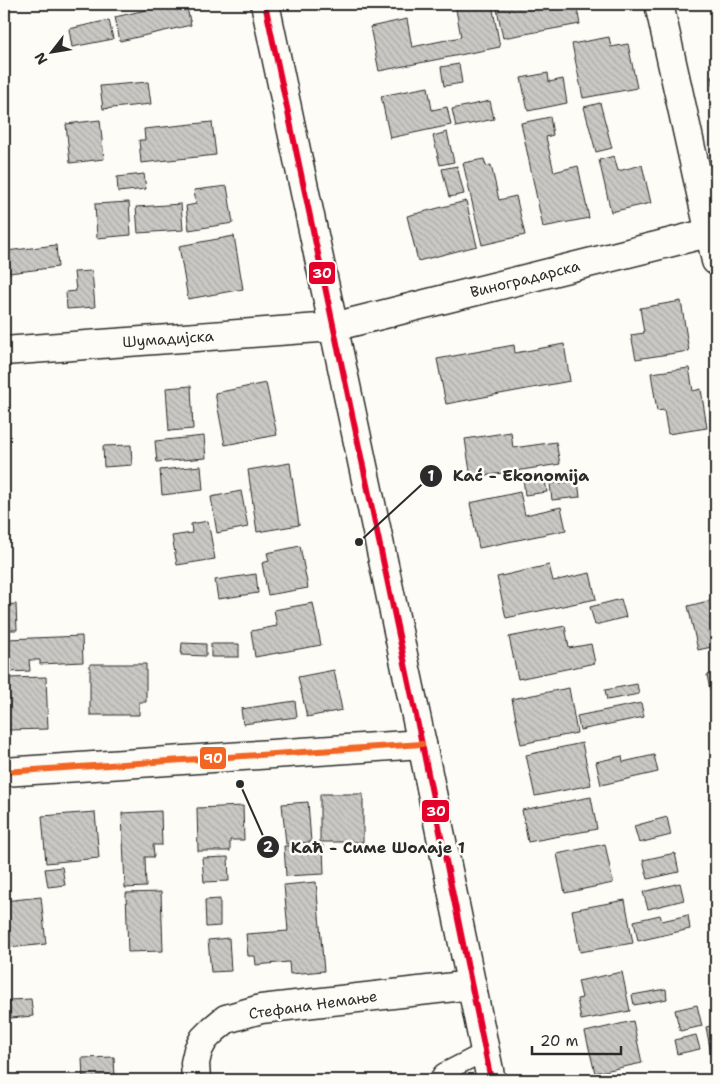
<svg xmlns="http://www.w3.org/2000/svg" width="720" height="1084" viewBox="0 0 720 1084" font-family="'Shantell Sans',sans-serif">
	<style>
		.building { fill: url(#building-back-hatch); stroke: #2b2b2b }
		.lines { fill: none; stroke-linecap: round; stroke-linejoin: round }
		.service-casing { stroke: #2b2b2b; stroke-width: 21 }
		.minor-casing { stroke: #2b2b2b; stroke-width: 31 }
		.secondary-casing { stroke: #2b2b2b; stroke-width: 31 }
		.service { stroke: #fdfcf7; stroke-width: 18 }
		.minor { stroke: #fdfcf7; stroke-width: 28 }
		.secondary { stroke: #fdfcf7; stroke-width: 28 }
		.bus-1-casing { stroke: #fdfcf7; stroke-width: 10 }
		.bus-2-casing { stroke: #fdfcf7; stroke-width: 10 }
		.bus-1 { stroke: #e4002b; stroke-width: 6 }
		.bus-2 { stroke: #f26522; stroke-width: 6 }
		.labels { text-anchor: middle; dominant-baseline: central; stroke-width: 5; stroke-linejoin: round; paint-order: stroke }
		.street-label { font-size: 15px; fill: #2b2b2b; stroke: #fdfcf7 }
		.leader { fill: none; stroke: #2b2b2b; stroke-width: 2 }
		.callout-dot { fill: #2b2b2b; stroke: #fdfcf7; stroke-width: 2 }
		.mark-label { font-size: 15px; text-anchor: middle; font-weight: bold; fill: #fff }
		.callout-label { font-size: 16px; text-anchor: middle; font-weight: bold; fill: #2b2b2b; stroke: #fdfcf7; stroke-width: 5; stroke-linejoin: round; paint-order: stroke }
		.line-badge { stroke: #fdfcf7; stroke-width: 2 }
		.badge-label { font-size: 14px; text-anchor: middle; font-weight: bold; fill: #fff }
	</style>
	<defs>
		<pattern id="building-back-hatch" width="6" height="6" patternUnits="userSpaceOnUse" patternTransform="scale(1.25)"><rect width="6" height="6" fill="#c9c8c4"/><path d="M-1 5l2 2M0 0l6 6M5-1l2 2" fill="none" stroke="#adaca9"/></pattern>
	</defs>
	<rect width="100%" height="100%" fill="#fdfcf7"/>
	<filter id="ink" filterUnits="userSpaceOnUse"><feTurbulence type="fractalNoise" baseFrequency=".02" numOctaves="2"/><feDisplacementMap in="SourceGraphic" scale="10" xChannelSelector="R" yChannelSelector="G"/><feConvolveMatrix kernelMatrix="1 2 1 2 8 2 1 2 1" color-interpolation-filters="sRGB"/></filter>
	<g filter="url(#ink)">
		<path class="building" d="M158,4h28l5,21 -71,16 -5,-24 44,-10z
			M455,4h37l8,43 -121,24 -9,-44 37,-8 5,28 49,-10z
			M496,4h80l4,20 -77,14z
			M109,20l4,19 -41,8 -3,-18z
			M609,37l2,10 17,-3 9,44 -54,10 -11,-54z
			M459,64l3,19 -18,3 -3,-19z
			M548,73l1,9 14,-3 4,24 -39,8 -7,-33z
			M716,76v30l-5,-29z
			M148,82l3,22 -48,5 -3,-23z
			M428,87l4,23 15,-3 4,18 -61,13 -9,-42z
			M490,101l4,18 -38,8 -4,-18z
			M600,103l12,45 -16,4 -12,-45z
			M550,117l3,18 -7,2 8,35 24,-6 11,52 -46,9 -22,-104z
			M100,120l4,39 -34,4 -4,-39z
			M212,122l4,33 -75,8 -2,-23h6l-1,-11z
			M447,132l7,30 -14,3 -7,-29z
			M614,156l4,15 24,-6 9,38 -40,9 -12,-52z
			M484,159l2,7 5,-1 8,35 17,-4 9,39 -43,10 -19,-82z
			M457,166l7,28 -15,3 -7,-28z
			M144,174l2,15 -28,3 -1,-15z
			M227,186l6,37 -44,7 -3,-24 10,-2 -2,-14z
			M466,201l11,45 -59,15 -11,-45z
			M129,202l2,33 -34,3 -2,-34z
			M181,204l2,26 -45,3 -2,-26z
			M234,236l9,53 -55,10 -9,-53z
			M56,245l2,22 -49,6 -3,-22z
			M92,271l3,36 -28,2 -1,-17 10,-1 -2,-19z
			M681,301l8,50 -53,8 -5,-24 13,-2 -4,-25z
			M564,344l6,37 -124,23 -9,-45 77,-14 1,8z
			M689,368l4,23 8,-2 6,39 -39,6 -4,-24 -7,1 -6,-38z
			M266,383l11,52 -52,10 -10,-52z
			M191,386l2,43 -24,2 -3,-43z
			M511,432l2,16 43,-6 4,22 -89,14 -6,-39z
			M204,436l2,22 -49,4 -2,-21z
			M131,445l1,20 -28,2 -1,-21z
			M290,463l9,62 -42,7 -9,-62z
			M201,466l2,24 -41,5 -2,-25z
			M544,474l3,18 -22,3 -2,-18z
			M578,481l2,16 -28,3 -2,-16z
			M241,491l7,36 -31,6 -6,-36z
			M520,492l5,23 36,-8 5,23 -87,18 -9,-45z
			M208,521l7,38 -38,6 -5,-29 20,-3 -1,-9z
			M300,546l8,42 -40,7 -6,-32 7,-2 -2,-8z
			M549,565l4,16 37,-8 6,26 -90,19 -9,-41z
			M256,574l2,19 -40,6 -3,-19z
			M621,599l5,18 -31,8 -5,-18z
			M716,599v47l-18,4 -10,-44z
			M313,603l8,42 -66,12 -4,-26 26,-5 -3,-16z
			M16,604l1,26h-13v-25z
			M565,626l4,22 22,-4 4,19 -77,16 -9,-42z
			M82,636l1,26 -43,2v-4h-11l1,11 -21,1 -2,-33z
			M182,643l24,1v12l-25,-1z
			M211,644h28v13h-28z
			M90,664h56v38h-7v13h-49z
			M334,670l8,40 -35,7 -9,-40z
			M716,673v40l-1,1 -8,-39z
			M46,677l2,52 -40,1 -2,-52z
			M637,684l2,10 -32,6 -2,-10z
			M569,688l8,45 -56,11 -9,-45z
			M295,701l2,16 -54,7 -2,-15z
			M641,703l3,14 -64,13 -3,-14z
			M582,743l9,42 -56,11 -9,-41z
			M654,755l4,17 -57,13 -5,-23 26,-6 1,6z
			M320,794h43v48h-43z
			M591,797l6,32 -69,13 -6,-32z
			M308,802l3,40 -25,2 -4,-40z
			M243,806l1,34h-14v11h-32l-1,-43z
			M161,811l1,34h-9l1,12h-9l1,30 -21,1 -3,-75z
			M95,812l4,46 -53,5 -4,-47z
			M667,817l4,18 -32,8 -5,-17z
			M4,819l2,43h-2z
			M605,844l8,39 -48,10 -8,-39z
			M323,845l1,29 -38,2 -2,-30z
			M675,853l4,19 -31,7 -5,-19z
			M228,857l1,24 -25,1 -2,-24z
			M62,867l3,18 -17,2 -3,-18z
			M316,882l8,89 -34,3 -1,-12 -33,3 -1,-9h-7l-2,-22 42,-3 -4,-46z
			M680,883l4,17 -36,9 -5,-17z
			M161,892l2,59 -35,1 -2,-59z
			M41,897l5,47 -38,4 -4,-35v-12z
			M220,899v27l-14,1 -1,-27z
			M625,900l8,43 -53,9 -8,-42z
			M660,915l2,6 26,-6 2,14 -52,12 -4,-20z
			M229,938l2,33 -20,1 -3,-32z
			M622,972l8,39 -49,9 -4,-21 5,-1 -4,-17z
			M666,989l1,10 -33,6 -2,-10z
			M31,999l2,17 -22,2 -2,-18z
			M697,1005l5,21 -22,5 -5,-21z
			M633,1021l9,42 -47,10 -10,-41z
			M716,1025v32l-4,1 -6,-31z
			M696,1035l4,14 -23,5 -3,-14z
			M114,1057l1,23h-32l-1,-22z"/>
		<g class="lines">
			<g class="service-casing">
				<path id="service" d="M438,1080l5,-7 41,-21"/>
			</g>
			<g class="minor-casing">
				<path id="minor" d="M659,4l57,257
					M4,351l329,-24 383,-96
					M4,772l418,-28
					M196,1080l-1,-17 3,-13 6,-11 10,-10 12,-10 35,-10 211,-24"/>
			</g>
			<g class="secondary-casing">
				<path id="secondary" d="M265,4l157,740 69,336"/>
			</g>
			<use href="#service" class="service"/>
			<use href="#minor" class="minor"/>
			<use href="#secondary" class="secondary"/>
			<g class="bus-1-casing">
				<path id="bus-1" d="M265,4l157,740 69,336"/>
			</g>
			<g class="bus-2-casing">
				<path id="bus-2" d="M4,772l418,-28"/>
			</g>
			<use href="#bus-1" class="bus-1"/>
			<use href="#bus-2" class="bus-2"/>
		</g>
	</g>
	<g class="labels">
		<g class="street-label">
			<text transform="translate(525 279) rotate(-14)">Виноградарска</text>
			<text transform="translate(168 339) rotate(-4)">Шумадијска</text>
			<text transform="translate(313 1005) rotate(-8)">Стефана Немање</text>
		</g>
	</g>
	<path class="leader" d="M359 542L431 476M240 784L268 847"/>
	<g class="callout-dot">
		<circle cx="359" cy="542" r="5"/>
		<circle cx="240" cy="784" r="5"/>
		<circle cx="431" cy="476" r="12"/>
		<circle cx="268" cy="847" r="12"/>
	</g>
	<g class="mark-label">
		<text x="431" y="481">1</text>
		<text x="268" y="852">2</text>
	</g>
	<g class="callout-label">
		<text x="521" y="481">Kać - Ekonomija</text>
		<text x="378" y="853">Каћ - Симе Шолаје 1</text>
	</g>
	<g class="line-badge">
		<rect x="308" y="261" width="28" height="24" rx="5" fill="#e4002b"/>
		<rect x="199" y="746" width="28" height="24" rx="5" fill="#f26522"/>
		<rect x="421" y="799" width="29" height="24" rx="5" fill="#e4002b"/>
	</g>
	<g class="badge-label">
		<text x="322" y="278">30</text>
		<text x="213" y="763">90</text>
		<text x="436" y="816">30</text>
	</g>
	<rect width="720" height="1084" fill="none" stroke="#fdfcf7" stroke-width="20"/>
	<rect x="10" y="10" width="700" height="1064" fill="none" stroke="#2b2b2b" stroke-width="2" filter="url(#ink)"/>
	<g transform="translate(52 52) rotate(239)" stroke="#fdfcf7" stroke-width="4" paint-order="stroke">
	<path d="M0-4L9 19L0 12L-9 19Z" fill="#2b2b2b"/>
	<text y="-8" font-size="14" font-weight="bold" text-anchor="middle" fill="#2b2b2b">N</text>
	</g>
	<path d="M532 1046v8h89v-8" fill="none" stroke="#2b2b2b" stroke-width="2.5"/>
	<text x="540" y="1046" font-size="15" fill="#2b2b2b" stroke="#fdfcf7" stroke-width="4" paint-order="stroke">20 m</text>
</svg>
